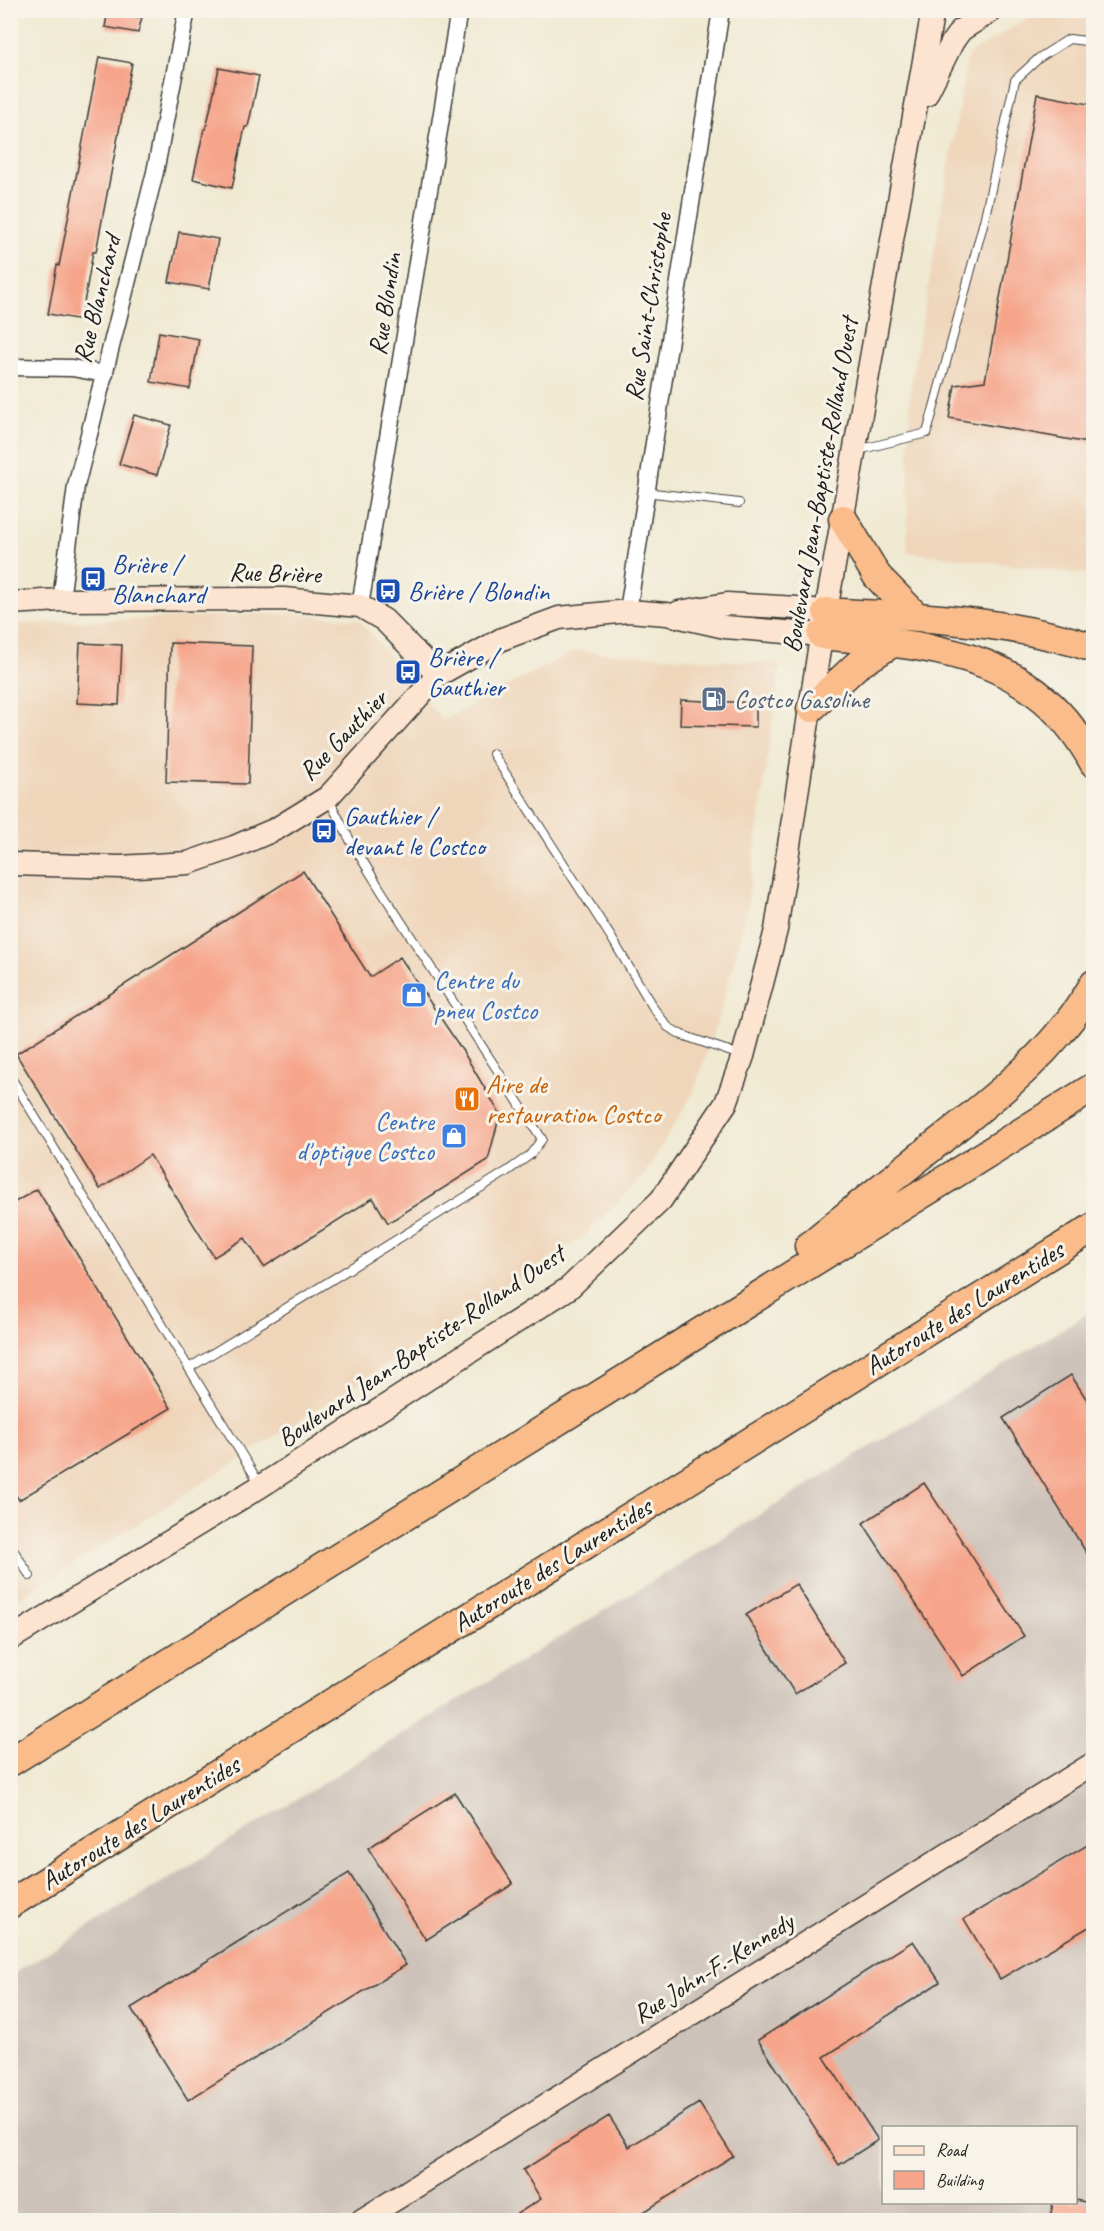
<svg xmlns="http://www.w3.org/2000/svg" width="1104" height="2231" viewBox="0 0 1104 2231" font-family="Caveat,sans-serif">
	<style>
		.built { fill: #efd6bb }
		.industrial { fill: #cdc2b9; fill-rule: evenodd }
		.building { fill: #f6a48a }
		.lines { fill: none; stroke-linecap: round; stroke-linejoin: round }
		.lane-casing { stroke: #3c3b37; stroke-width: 10 }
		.street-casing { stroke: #3c3b37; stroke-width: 19 }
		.secondary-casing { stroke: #3c3b37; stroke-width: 25 }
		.highway-casing { stroke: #3c3b37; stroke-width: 31 }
		.lane { stroke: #fff; stroke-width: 8 }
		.street { stroke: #fff; stroke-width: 16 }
		.secondary { stroke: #fde4d0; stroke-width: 22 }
		.highway { stroke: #f9bc8a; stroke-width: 28 }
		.labels { text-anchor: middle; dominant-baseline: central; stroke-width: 6; stroke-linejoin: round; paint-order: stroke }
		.street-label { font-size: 26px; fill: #1c1c1c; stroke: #f7f3e8 }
		.transit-label { font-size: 26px; fill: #164399; stroke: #f7f3e8; text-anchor: start }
		.service-label { font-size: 26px; fill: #4e5e75; stroke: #f7f3e8; text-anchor: start }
		.shop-label { font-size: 26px; fill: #366cbe; stroke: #f7f3e8; text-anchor: start }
		.food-label { font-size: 26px; fill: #c56008; stroke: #f7f3e8; text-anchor: start }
	</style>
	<rect width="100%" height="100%" fill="#f7f3e8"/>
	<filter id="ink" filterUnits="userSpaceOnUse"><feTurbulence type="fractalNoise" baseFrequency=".0167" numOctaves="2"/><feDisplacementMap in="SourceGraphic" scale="12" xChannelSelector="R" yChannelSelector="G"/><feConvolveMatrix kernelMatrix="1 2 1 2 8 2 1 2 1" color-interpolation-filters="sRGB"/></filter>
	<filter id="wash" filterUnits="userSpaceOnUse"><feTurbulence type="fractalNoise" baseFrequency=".008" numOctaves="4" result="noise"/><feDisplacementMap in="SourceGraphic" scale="24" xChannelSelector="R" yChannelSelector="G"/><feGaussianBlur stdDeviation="1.35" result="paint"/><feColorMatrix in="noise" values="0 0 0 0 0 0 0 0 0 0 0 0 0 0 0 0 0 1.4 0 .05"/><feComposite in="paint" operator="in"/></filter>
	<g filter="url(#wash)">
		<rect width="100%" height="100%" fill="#f0ead3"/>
		<path class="built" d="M1032,15l61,3v557l-186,-23 3,-160 58,-337z
			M292,613l67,7 84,101 50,-28 82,-42 205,13 -33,246 -26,100 -27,82 -51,85 -62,62 -375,242 -195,122v-979z"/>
		<path class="industrial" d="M1093,1310v910h-1082v-245zM884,2128h192v74h-192z"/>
		<g id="blocks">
			<path class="building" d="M108,10h30l-1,7h5l-4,16 -33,-6z
				M99,57l33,6 -36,189h-3l-12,68 -33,-6 9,-49 2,1z
				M219,68l40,8 -11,51h-3l-13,61 -39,-9 11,-50h2z
				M1037,94l57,11v339l-145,-26 6,-33 30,-4z
				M179,232l39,7 -9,50 -40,-7z
				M159,332l40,7 -9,50 -39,-7z
				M134,415l37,10 -14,50 -38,-11z
				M80,643l42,2 -3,60 -42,-2z
				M170,643l82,3 -4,138 -82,-2z
				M681,700l75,3v24l-76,-2z
				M303,871l67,106 30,-20 64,96 36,61 -12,46 -100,63 -15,-25 -109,69 -19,-29 -31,19 -64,-102 -50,34 -84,-135z
				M37,1189l134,219 -152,92 -9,-14v-281z
				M1071,1375l23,36v154l-91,-147z
				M924,1483l100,153 -61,40 -100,-153z
				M796,1584l49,79 -50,31 -49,-79z
				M455,1793l58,91 -87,56 -58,-92z
				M1094,1841v83l-94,55 -36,-60z
				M349,1873l57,92 -218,135 -57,-92z
				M913,1941l27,41 -116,75 54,83 -39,25 -81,-125z
				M699,2103l34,53 -102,64h-124l34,-21 -18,-29 86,-54 20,31z
				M1076,2200l18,4v16h-44l3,-18h23z"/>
		</g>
	</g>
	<g filter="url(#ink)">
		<use href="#blocks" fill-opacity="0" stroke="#3c3b37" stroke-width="1.5"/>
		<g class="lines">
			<g class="lane-casing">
				<path id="lane" d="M858,450l69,-17 57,-212 31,-141 24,-22 30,-19 25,3
					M645,492l94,11
					M493,754l118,183 43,72 14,18 14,8 61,21
					M10,1076l251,410
					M189,1368l317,-196 24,-17 12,-16 -160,-247 -31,-50 -23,-44
					M10,1545l20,31"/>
			</g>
			<g class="street-casing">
				<path id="street" d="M10,367l62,1 33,6
					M61,600l15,-114 79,-314 32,-162
					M360,606l99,-596
					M628,611l93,-601"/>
			</g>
			<g class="secondary-casing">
				<path id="secondary" d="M926,95l27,-54 8,-11 32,-20
					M10,603l51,-3 223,-1 76,7 24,14 54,55
					M679,612l48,-8 70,4 30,4
					M10,864l110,3 68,-4 46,-16 42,-18 52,-32 110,-122 64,-36 57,-21 69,-7 39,3 58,13 97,8
					M10,1639l251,-153 308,-198 92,-88 65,-97 17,-47 33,-126 43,-280 114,-640
					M362,2220l732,-457"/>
			</g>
			<g class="highway-casing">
				<path id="highway" d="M843,519l34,57 39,40
					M827,612c30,3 61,2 91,5 60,5 118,12 176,31
					M822,635c114,12 210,15 272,128
					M811,708l45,-42 35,-22
					M809,1246c44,-36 88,-71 132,-106 58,-46 115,-90 153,-156
					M10,1762l1084,-675
					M10,1904l1084,-677"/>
			</g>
			<use href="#lane" class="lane"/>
			<use href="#street" class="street"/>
			<use href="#secondary" class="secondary"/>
			<use href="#highway" class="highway"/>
		</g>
	</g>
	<defs>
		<g id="bus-square" transform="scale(1.35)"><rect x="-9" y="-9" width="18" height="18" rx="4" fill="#1a4fb4" stroke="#f7f3e8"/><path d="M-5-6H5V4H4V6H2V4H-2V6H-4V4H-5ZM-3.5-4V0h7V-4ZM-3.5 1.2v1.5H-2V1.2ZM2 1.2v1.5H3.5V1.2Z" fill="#fff"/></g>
		<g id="fuel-square" transform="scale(1.35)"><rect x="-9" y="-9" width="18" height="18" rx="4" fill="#5c6f8a" stroke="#f7f3e8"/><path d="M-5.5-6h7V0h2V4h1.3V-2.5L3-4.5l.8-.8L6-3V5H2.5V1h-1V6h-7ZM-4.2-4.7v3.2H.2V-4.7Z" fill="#fff"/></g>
		<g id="shop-square" transform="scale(1.35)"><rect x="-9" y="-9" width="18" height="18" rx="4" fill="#3f7fe0" stroke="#f7f3e8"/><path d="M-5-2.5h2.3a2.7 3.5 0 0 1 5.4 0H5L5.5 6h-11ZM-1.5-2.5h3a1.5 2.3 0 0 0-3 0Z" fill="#fff"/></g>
		<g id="restaurant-square" transform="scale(1.35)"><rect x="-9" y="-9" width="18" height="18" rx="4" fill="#e8710a" stroke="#f7f3e8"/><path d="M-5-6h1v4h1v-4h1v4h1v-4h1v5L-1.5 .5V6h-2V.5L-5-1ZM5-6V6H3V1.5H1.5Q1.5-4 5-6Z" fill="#fff"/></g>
	</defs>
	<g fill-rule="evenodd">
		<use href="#bus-square" x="93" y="579"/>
		<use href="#bus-square" x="388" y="591"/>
		<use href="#bus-square" x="408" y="672"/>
		<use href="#fuel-square" x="714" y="699"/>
		<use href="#bus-square" x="324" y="831"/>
		<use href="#shop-square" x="414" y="995"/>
		<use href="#restaurant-square" x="467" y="1099"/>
		<use href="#shop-square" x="454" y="1136"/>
	</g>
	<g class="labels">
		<g class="street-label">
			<text transform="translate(97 299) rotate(-76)">Rue Blanchard</text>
			<text transform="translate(385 304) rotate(-81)">Rue Blondin</text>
			<text transform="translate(648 307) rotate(-81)">Rue Saint-Christophe</text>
			<text transform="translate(820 485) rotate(-80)">Boulevard Jean-Baptiste-Rolland Ouest</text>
			<text transform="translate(275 573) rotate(2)">Rue Brière</text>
			<text transform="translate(343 735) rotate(-46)">Rue Gauthier</text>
			<text transform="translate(964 1308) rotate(-32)">Autoroute des Laurentides</text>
			<text transform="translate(421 1346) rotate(-34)">Boulevard Jean-Baptiste-Rolland Ouest</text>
			<text transform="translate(552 1565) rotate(-32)">Autoroute des Laurentides</text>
			<text transform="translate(140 1823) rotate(-32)">Autoroute des Laurentides</text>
			<text transform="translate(713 1968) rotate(-32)">Rue John-F.-Kennedy</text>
		</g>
		<g class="transit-label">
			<text x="112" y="564">Brière /<tspan x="112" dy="30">Blanchard</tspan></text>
			<text x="408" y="591">Brière / Blondin</text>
			<text x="428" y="657">Brière /<tspan x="428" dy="30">Gauthier</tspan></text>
			<text x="344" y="816">Gauthier /<tspan x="344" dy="30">devant le Costco</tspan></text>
		</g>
		<g class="service-label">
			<text x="734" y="699">Costco Gasoline</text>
		</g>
		<g class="shop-label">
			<text x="434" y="980">Centre du<tspan x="434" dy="30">pneu Costco</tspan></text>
			<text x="434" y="1121" text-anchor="end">Centre<tspan x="434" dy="30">d'optique Costco</tspan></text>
		</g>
		<g class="food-label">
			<text x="486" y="1084">Aire de<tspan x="486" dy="30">restauration Costco</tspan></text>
		</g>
	</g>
	<rect width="1104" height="2231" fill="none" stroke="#f7f3e8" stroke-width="36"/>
	<rect x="882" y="2126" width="195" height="78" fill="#f7f3e8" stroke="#9f9d96" stroke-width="1.5"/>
	<rect x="894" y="2146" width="30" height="9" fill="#fde4d0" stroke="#9f9d96" stroke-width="1.5"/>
	<text x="936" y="2156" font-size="18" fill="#1c1c1c">Road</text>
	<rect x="894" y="2171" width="30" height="18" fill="#f6a48a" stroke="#9f9d96" stroke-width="1.5"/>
	<text x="936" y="2186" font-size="18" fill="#1c1c1c">Building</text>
</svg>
